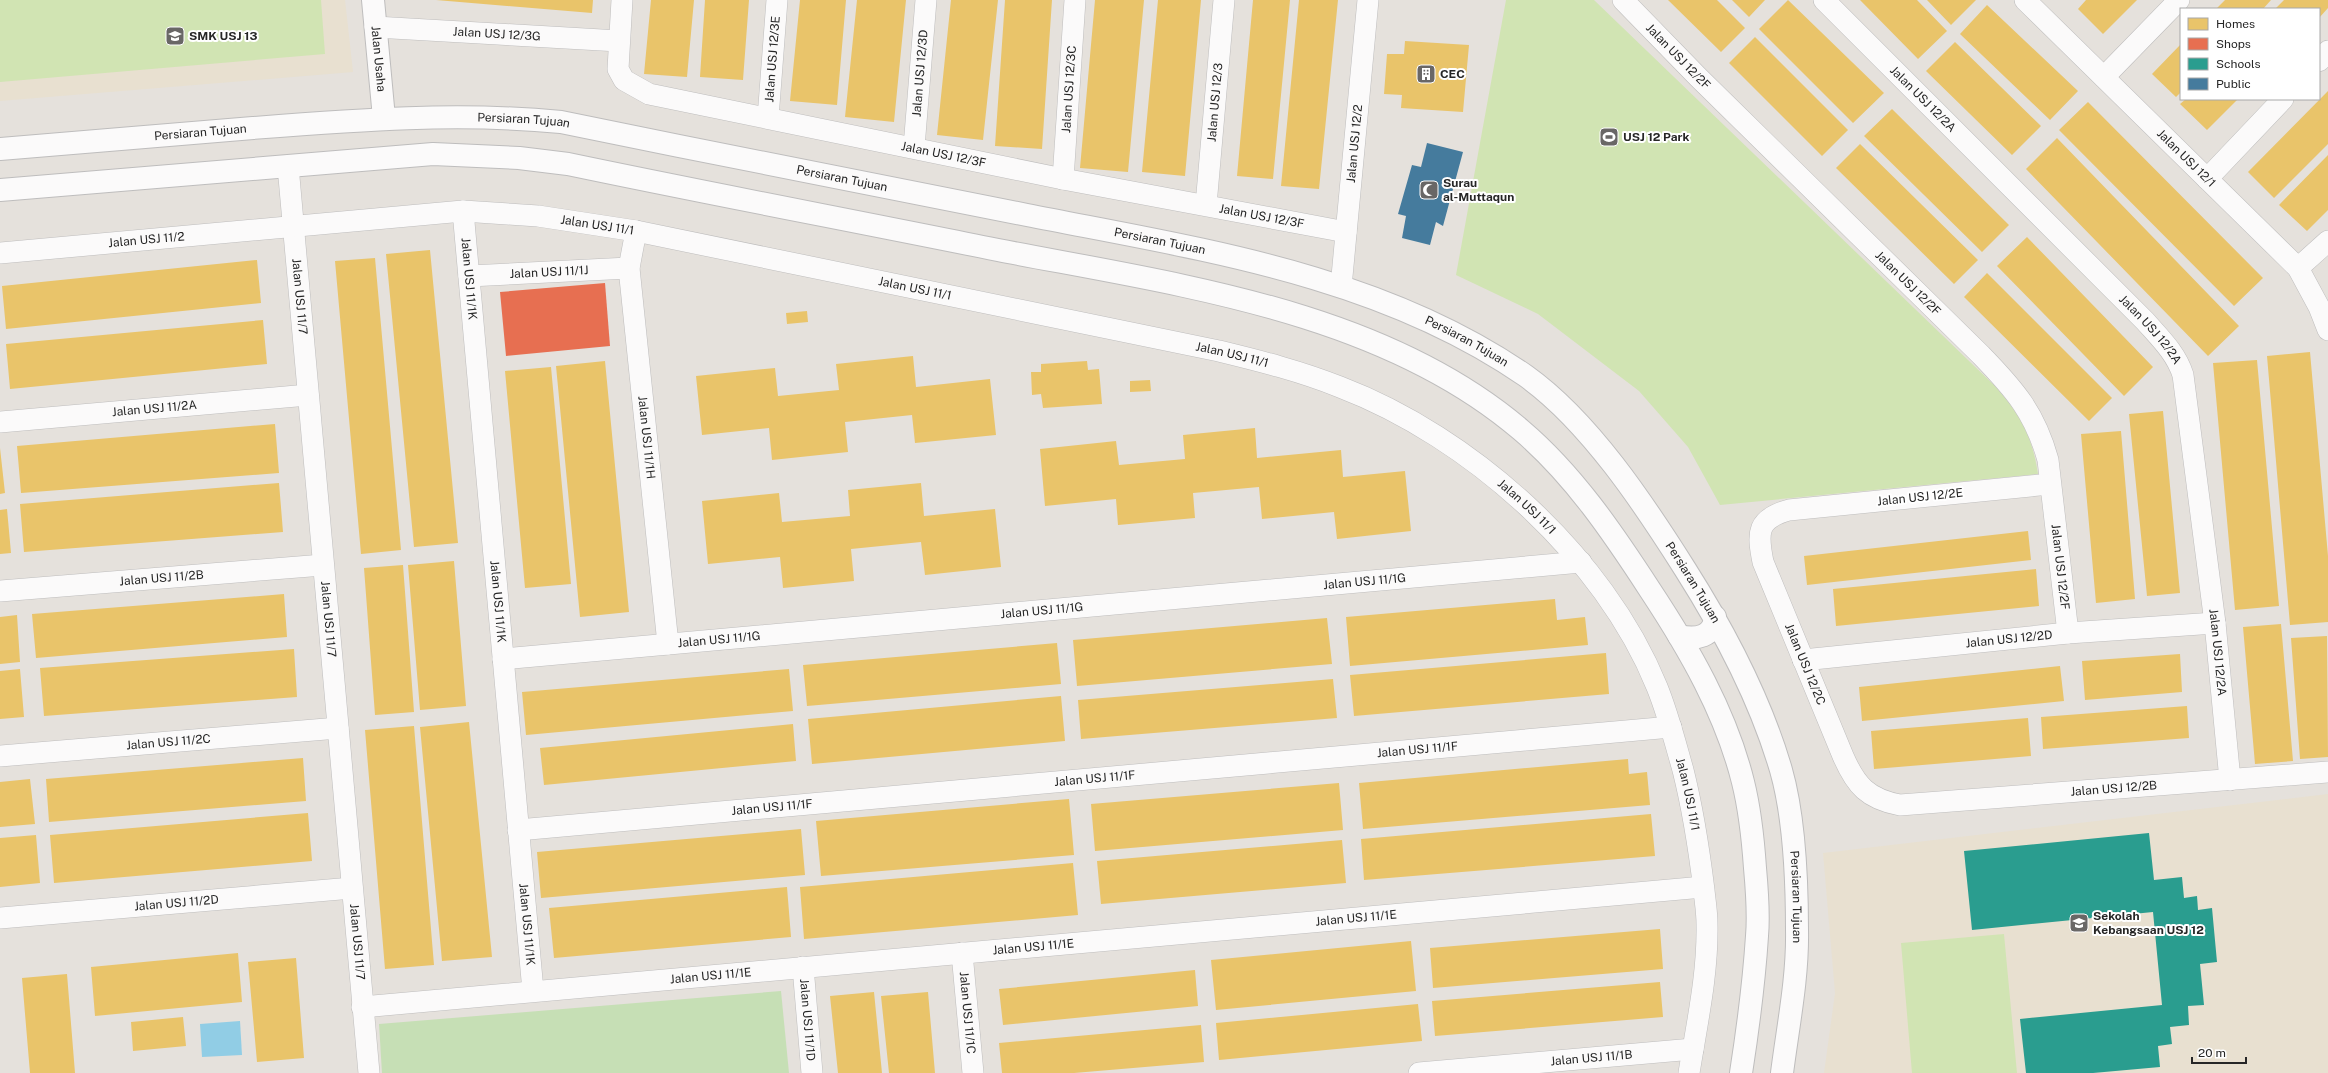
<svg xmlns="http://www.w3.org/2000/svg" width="2328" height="1073" viewBox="0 0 2328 1073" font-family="'Public Sans',sans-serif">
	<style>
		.education { fill: #e8e0d0 }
		.green { fill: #c6dfb5 }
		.pitch { fill: #d1e4b3 }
		.water { fill: #91cde5 }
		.homes { fill: #e9c46a }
		.shops { fill: #e76f51 }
		.schools { fill: #2a9d8f }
		.public { fill: #457b9d }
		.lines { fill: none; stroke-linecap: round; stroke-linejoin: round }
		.street-casing { stroke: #bebdbd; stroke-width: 22 }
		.secondary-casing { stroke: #bebdbd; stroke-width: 24 }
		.street { stroke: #fbfafa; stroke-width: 21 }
		.secondary { stroke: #fbfafa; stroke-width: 22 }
		.labels { text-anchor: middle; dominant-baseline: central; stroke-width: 4; stroke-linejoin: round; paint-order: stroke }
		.street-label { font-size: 12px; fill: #262626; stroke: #fff }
		.poi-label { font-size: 12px; font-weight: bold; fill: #262626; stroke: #fff; text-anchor: start }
	</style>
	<rect width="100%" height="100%" fill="#e5e1dc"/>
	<path class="education" d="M0,0h345l8,72 -353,29z
		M2328,794v279h-504l11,-80 -12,-140z"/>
	<path class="green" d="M781,991l8,82h-407l-3,-49z"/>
	<path class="pitch" d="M0,0h321l4,54 -325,28z
		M1506,0h88l400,385c26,29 38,50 44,89l-318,31 -32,-58 -49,-56 -101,-77 -82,-39z
		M2004,934l13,139h-105l-11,-130z"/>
	<path class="water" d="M240,1021l2,34 -40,2 -2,-33z"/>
	<path class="homes" d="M436,0h157l-1,13z
		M651,0h43l-7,77 -43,-3z
		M705,0h44l-6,80 -43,-3z
		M800,0h46l-9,105 -47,-4z
		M857,0h49l-12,122 -49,-5z
		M951,0h47l-15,140 -46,-5z
		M1005,0h47l-10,149 -47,-3z
		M1095,0h49l-16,172 -48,-4z
		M1158,0h43l-16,176 -43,-4z
		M1253,0h37l-17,179 -36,-3z
		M1299,0h39l-19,189 -38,-3z
		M1668,0h49l28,28 -24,24z
		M1732,0h33l-16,17z
		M1788,0l96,93 -31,30 -94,-94z
		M1860,0h57l30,31 -29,28z
		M1927,0h49l-25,25z
		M2086,0h51l-34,34 -25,-25z
		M2225,0h46l-8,9h-47z
		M2284,0h44v8l-9,10v-9h-44z
		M1987,5l91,86 -28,29 -90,-86z
		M1755,37l93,93 -26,26 -93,-93z
		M1405,41l64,4 -6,67 -62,-4 1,-13 -18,-1 3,-40h17z
		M1955,42l86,84 -29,29 -86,-84z
		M2181,44v48l-5,5 -24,-23z
		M2328,91v53l-54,54 -26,-26z
		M2186,99h52l-31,31 -27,-26z
		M2088,102l175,176 -29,28 -175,-176z
		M1892,109l117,116 -27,27 -118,-116z
		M2057,138l182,188 -31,30 -182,-187z
		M1860,144l118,116 -24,24 -118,-116z
		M2328,155v55l-21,21 -28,-26z
		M2027,237l126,130 -29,29 -127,-130z
		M430,250l28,293 -44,4 -28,-293z
		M375,258l26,292 -40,4 -26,-293z
		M257,260l4,43 -255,26 -4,-43z
		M1987,273l125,125 -23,23 -125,-124z
		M807,311l1,11 -21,2 -1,-11z
		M263,320l4,44 -257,25 -4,-45z
		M2310,352l18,204v66l-38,3 -23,-269z
		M913,356l3,31 74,-8 6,56 -81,8 -3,-28 -67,7 3,30 -76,8 -3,-32 -67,7 -6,-59 79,-8 3,28 61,-6 -3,-26z
		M2257,360l22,246 -44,4 -22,-247z
		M605,361l24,251 -49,5 -24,-251z
		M1087,361l1,9 11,-1 3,35 -59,4 -2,-14 -9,1 -1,-23h10v-8z
		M551,367l20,217 -46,4 -20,-217z
		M1150,380l1,11 -21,1v-11z
		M2163,411l17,182 -33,3 -18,-182z
		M275,424l4,49 -258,20 -4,-47z
		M1255,428l2,30 84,-8 2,27 62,-6 6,60 -74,8 -3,-27 -72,7 -3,-32 -66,6 2,25 -77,7 -2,-26 -71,7 -5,-57 76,-8 3,24 66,-6 -2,-24z
		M2121,431l14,168 -39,4 -15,-169z
		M0,448l5,45 -5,1z
		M279,483l4,49 -259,20 -4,-48z
		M921,483l3,33 71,-7 6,58 -76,8 -4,-33 -70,7 3,32 -71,7 -3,-31 -72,7 -6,-63 77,-8 3,29 68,-6 -2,-26z
		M7,509l4,44 -11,1v-44z
		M2028,531l3,29 -224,25 -3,-29z
		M454,561l12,145 -46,4 -12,-145z
		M403,565l11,147 -39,3 -11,-147z
		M2036,569l3,37 -203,20 -3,-37z
		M284,594l3,43 -251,21 -4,-44z
		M1555,599l2,21 28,-3 3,28 -238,21 -4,-49z
		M17,615l3,47 -20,2v-47z
		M1327,618l5,46 -255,22 -4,-46z
		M2281,624l12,137 -38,3 -12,-137z
		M2327,636l1,121 -28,2 -9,-121z
		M1057,643l4,41 -254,22 -4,-41z
		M294,649l3,48 -253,19 -4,-48z
		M1606,653l3,41 -255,22 -4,-41z
		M2180,654l2,38 -97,8 -3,-39z
		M2060,666l4,35 -202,20 -3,-34z
		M20,669l4,48 -24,2v-48z
		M789,669l4,42 -267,24 -4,-43z
		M1333,679l4,39 -256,21 -3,-39z
		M1061,696l4,45 -253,23 -4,-45z
		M2187,706l2,32 -146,11 -2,-32z
		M2028,718l3,38 -157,13 -3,-38z
		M469,722l23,235 -50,4 -22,-234z
		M793,724l3,37 -252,24 -4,-37z
		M414,726l20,239 -49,4 -20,-239z
		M303,758l3,43 -257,21 -3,-43z
		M1628,759l1,15 18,-2 3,33 -287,24 -4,-46z
		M30,779l5,45 -35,3v-45z
		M1339,783l4,47 -248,21 -4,-47z
		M1069,799l5,56 -253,21 -5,-55z
		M308,813l4,48 -258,22 -4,-48z
		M1651,814l4,42 -291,24 -3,-41z
		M801,829l4,46 -264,23 -4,-46z
		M36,835l4,48 -40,4v-49z
		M1342,840l4,43 -245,21 -4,-43z
		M1073,863l5,52 -274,24 -4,-52z
		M787,887l4,50 -237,21 -5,-50z
		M1660,929l3,40 -230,19 -3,-40z
		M1411,941l5,50 -200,19 -5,-50z
		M238,953l4,49 -147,14 -4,-49z
		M296,958l8,100 -47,4 -9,-100z
		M1195,970l3,36 -195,19 -4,-36z
		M67,974l8,99h-45l-8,-95z
		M1660,982l3,35 -228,19 -3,-35z
		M874,992l8,81h-44l-8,-77z
		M928,992l7,81h-46l-8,-77z
		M1418,1004l4,37 -203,19 -3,-37z
		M183,1017l3,29 -53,5 -2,-29z
		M1201,1025l3,37 -130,11h-72l-3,-30z"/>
	<path class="shops" d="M605,283l5,63 -104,10 -6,-64z"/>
	<path class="schools" d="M2149,833l5,47 28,-3 2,21 13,-2 1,14 14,-2 5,54 -17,2 4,41 -16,1 1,19 -19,2 2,17 -14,2 2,21 -67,6h-67l-6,-54 142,-14 -9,-93 -181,18 -8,-79z"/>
	<path class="public" d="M1427,143l36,9 -20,74 -7,-4 -6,23 -28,-7 4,-22 -8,-2 14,-49 9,2z"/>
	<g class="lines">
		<g class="street-casing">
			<g id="street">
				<path id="s1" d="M622,0l-4,69 6,11 25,14 414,85 283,53"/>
				<path id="s2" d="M1623,0l75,77 283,278c34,35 54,58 67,105l20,173"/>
				<path id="s3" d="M1824,0l321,321c15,17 31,32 38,54l32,248 15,157"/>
				<path id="s4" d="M2025,0l273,268 21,39 9,23"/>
				<path id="s5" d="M375,27l244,14"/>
				<path d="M2319,61l9,-10"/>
				<path d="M2104,77l75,-77"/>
				<path id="s6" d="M768,118l9,-118"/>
				<path id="s7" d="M914,147l12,-147"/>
				<path id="s8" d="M288,166l81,907"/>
				<path id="s9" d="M1063,179l12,-179"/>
				<path d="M2207,179l76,-80"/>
				<path id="s10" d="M1206,205l18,-205"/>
				<path id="s11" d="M463,211l70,780"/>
				<path id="s12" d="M636,231l-7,37 39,376"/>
				<path id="s13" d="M0,253l463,-42 75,5 98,15 583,120c41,10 81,20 121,36 131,50 264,169 317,300 11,27 18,55 26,83 10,40 16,79 21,120 1,11 3,22 3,34 1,50 -10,99 -18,149"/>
				<path d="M2298,268l30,-27"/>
				<path id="s14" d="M469,276l160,-8"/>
				<path id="s15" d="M1341,287l27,-287"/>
				<path id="s16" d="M0,422l308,-27"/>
				<path id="s17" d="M2050,484l-261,26c-32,9 -32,22 -26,52l80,194c13,30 25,43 57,49l428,-33"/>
				<path id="s18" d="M0,591l323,-26"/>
				<path id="s19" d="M503,659l1078,-97"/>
				<path id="s20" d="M1803,660l265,-27 147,-10"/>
				<path id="s21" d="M0,756l338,-28"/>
				<path id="s22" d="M518,830l1153,-103"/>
				<path id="s23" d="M0,918l352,-30"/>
				<path id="s24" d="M962,953l11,120"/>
				<path id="s25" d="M803,967l9,106"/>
				<path id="s26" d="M362,1007l1341,-120"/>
				<path id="s27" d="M1419,1073l274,-24"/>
			</g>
		</g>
		<g class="secondary-casing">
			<g id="secondary">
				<path id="s28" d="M373,0l11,118"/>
				<path id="s29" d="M0,149c84,-7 169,-14 253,-21 103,-8 205,-16 308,-6 155,32 310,62 466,93 171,34 352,59 499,161 63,45 118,128 159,193 40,63 75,129 96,201 14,49 16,110 16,160 1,47 -9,96 -15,143"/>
				<path d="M0,190l433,-36 86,4 49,6c143,30 287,57 430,86 175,34 383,60 523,180 52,44 92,103 129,160 39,59 76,123 93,192 7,28 10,57 12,86 2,22 4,46 2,68 -3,46 -9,92 -16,137"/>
				<path d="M1679,636c17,4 35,1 36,-19"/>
			</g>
		</g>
		<use href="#street" class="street"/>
		<use href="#secondary" class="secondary"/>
	</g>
	<defs>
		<g id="school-square" transform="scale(1)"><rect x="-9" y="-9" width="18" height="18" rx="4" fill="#696766" stroke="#fff"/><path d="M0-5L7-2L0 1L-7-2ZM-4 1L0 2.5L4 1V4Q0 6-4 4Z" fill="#fff"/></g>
		<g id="building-square" transform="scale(1)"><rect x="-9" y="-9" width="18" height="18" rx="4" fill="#696766" stroke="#fff"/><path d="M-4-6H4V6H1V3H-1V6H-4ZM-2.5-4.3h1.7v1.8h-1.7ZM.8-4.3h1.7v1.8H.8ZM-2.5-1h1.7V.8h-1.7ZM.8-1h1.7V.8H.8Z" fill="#fff"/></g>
		<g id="stadium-square" transform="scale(1)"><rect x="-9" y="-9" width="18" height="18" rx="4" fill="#696766" stroke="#fff"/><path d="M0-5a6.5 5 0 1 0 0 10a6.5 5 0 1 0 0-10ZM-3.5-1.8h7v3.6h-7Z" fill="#fff"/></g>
		<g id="mosque-square" transform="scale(1)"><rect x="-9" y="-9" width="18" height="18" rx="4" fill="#696766" stroke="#fff"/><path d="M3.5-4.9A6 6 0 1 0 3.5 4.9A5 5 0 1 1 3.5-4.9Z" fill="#fff"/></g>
	</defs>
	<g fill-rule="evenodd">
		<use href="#school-square" x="175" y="36"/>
		<use href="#building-square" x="1426" y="74"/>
		<use href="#stadium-square" x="1609" y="137"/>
		<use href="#mosque-square" x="1429" y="190"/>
		<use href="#school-square" x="2079" y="923"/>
	</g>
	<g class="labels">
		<g class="street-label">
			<text stroke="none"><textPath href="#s5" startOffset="122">Jalan USJ 12/3G</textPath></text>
			<text stroke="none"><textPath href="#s2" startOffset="79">Jalan USJ 12/2F</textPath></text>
			<text stroke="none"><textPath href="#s28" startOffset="59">Jalan Usaha</textPath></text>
			<text stroke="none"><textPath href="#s6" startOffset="59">Jalan USJ 12/3E</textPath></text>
			<text stroke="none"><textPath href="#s7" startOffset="74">Jalan USJ 12/3D</textPath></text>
			<text stroke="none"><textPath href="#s9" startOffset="90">Jalan USJ 12/3C</textPath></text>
			<text stroke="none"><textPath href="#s3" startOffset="140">Jalan USJ 12/2A</textPath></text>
			<text stroke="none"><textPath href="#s10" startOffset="103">Jalan USJ 12/3</textPath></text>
			<text stroke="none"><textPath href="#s29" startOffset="525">Persiaran Tujuan</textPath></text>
			<text stroke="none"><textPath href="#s29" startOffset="201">Persiaran Tujuan</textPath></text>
			<text stroke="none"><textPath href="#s15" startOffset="144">Jalan USJ 12/2</textPath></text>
			<text stroke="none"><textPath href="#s1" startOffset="411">Jalan USJ 12/3F</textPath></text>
			<text stroke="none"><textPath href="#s4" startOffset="226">Jalan USJ 12/1</textPath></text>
			<text stroke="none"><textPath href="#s29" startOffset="849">Persiaran Tujuan</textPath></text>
			<text stroke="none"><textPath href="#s1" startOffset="735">Jalan USJ 12/3F</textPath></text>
			<text stroke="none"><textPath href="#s13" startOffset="600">Jalan USJ 11/1</textPath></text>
			<text stroke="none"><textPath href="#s13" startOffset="147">Jalan USJ 11/2</textPath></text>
			<text stroke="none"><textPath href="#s29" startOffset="1173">Persiaran Tujuan</textPath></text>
			<text stroke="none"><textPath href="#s14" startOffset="80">Jalan USJ 11/1J</textPath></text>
			<text stroke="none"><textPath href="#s11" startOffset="68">Jalan USJ 11/1K</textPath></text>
			<text stroke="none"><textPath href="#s2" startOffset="402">Jalan USJ 12/2F</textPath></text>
			<text stroke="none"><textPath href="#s13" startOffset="924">Jalan USJ 11/1</textPath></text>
			<text stroke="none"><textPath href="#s8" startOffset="131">Jalan USJ 11/7</textPath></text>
			<text stroke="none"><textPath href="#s3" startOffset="464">Jalan USJ 12/2A</textPath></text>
			<text stroke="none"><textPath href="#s29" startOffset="1497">Persiaran Tujuan</textPath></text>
			<text stroke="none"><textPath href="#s13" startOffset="1248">Jalan USJ 11/1</textPath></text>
			<text stroke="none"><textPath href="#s16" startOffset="155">Jalan USJ 11/2A</textPath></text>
			<text stroke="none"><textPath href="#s12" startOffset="208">Jalan USJ 11/1H</textPath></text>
			<text transform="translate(1920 497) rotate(-6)">Jalan USJ 12/2E</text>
			<text stroke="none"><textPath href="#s13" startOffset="1584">Jalan USJ 11/1</textPath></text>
			<text stroke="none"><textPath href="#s2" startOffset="738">Jalan USJ 12/2F</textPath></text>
			<text stroke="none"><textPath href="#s18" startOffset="162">Jalan USJ 11/2B</textPath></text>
			<text stroke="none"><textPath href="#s19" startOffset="865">Jalan USJ 11/1G</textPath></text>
			<text stroke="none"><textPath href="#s29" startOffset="1833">Persiaran Tujuan</textPath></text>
			<text stroke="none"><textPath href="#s11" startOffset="392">Jalan USJ 11/1K</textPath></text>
			<text stroke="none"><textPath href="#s19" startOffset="541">Jalan USJ 11/1G</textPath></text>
			<text stroke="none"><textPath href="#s8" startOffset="455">Jalan USJ 11/7</textPath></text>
			<text stroke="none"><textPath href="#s19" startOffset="217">Jalan USJ 11/1G</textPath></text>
			<text stroke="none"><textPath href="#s20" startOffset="207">Jalan USJ 12/2D</textPath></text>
			<text stroke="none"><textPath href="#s3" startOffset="800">Jalan USJ 12/2A</textPath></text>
			<text stroke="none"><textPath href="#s17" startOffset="441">Jalan USJ 12/2C</textPath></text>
			<text stroke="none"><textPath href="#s21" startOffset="169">Jalan USJ 11/2C</textPath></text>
			<text stroke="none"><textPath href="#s22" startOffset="903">Jalan USJ 11/1F</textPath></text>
			<text stroke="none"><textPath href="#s22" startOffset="579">Jalan USJ 11/1F</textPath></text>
			<text stroke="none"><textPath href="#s17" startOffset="834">Jalan USJ 12/2B</textPath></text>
			<text stroke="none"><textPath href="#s13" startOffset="1920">Jalan USJ 11/1</textPath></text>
			<text stroke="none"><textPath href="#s22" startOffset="255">Jalan USJ 11/1F</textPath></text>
			<text stroke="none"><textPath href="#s29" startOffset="2169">Persiaran Tujuan</textPath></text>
			<text stroke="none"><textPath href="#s23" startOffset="177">Jalan USJ 11/2D</textPath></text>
			<text stroke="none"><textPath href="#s26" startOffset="998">Jalan USJ 11/1E</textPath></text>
			<text stroke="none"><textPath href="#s11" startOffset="716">Jalan USJ 11/1K</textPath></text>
			<text stroke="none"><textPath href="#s8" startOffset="779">Jalan USJ 11/7</textPath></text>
			<text stroke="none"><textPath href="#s26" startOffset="674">Jalan USJ 11/1E</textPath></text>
			<text stroke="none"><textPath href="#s26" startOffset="350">Jalan USJ 11/1E</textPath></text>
			<text stroke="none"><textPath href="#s24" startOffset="60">Jalan USJ 11/1C</textPath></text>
			<text stroke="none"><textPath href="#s25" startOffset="53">Jalan USJ 11/1D</textPath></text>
			<text stroke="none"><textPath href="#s27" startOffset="173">Jalan USJ 11/1B</textPath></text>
		</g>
		<g class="poi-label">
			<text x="189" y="36">SMK USJ 13</text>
			<text x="1440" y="74">CEC</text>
			<text x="1623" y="137">USJ 12 Park</text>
			<text x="1443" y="183">Surau<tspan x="1443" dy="14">al-Muttaqun</tspan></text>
			<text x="2093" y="916">Sekolah<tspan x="2093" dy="14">Kebangsaan USJ 12</tspan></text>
		</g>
	</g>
	<rect x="2180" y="8" width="140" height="92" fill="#ffffff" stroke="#a8a8a8"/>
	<rect x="2188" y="18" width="20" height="12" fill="#e9c46a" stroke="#a8a8a8"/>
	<text x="2216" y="28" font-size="12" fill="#262626">Homes</text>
	<rect x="2188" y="38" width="20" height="12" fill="#e76f51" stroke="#a8a8a8"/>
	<text x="2216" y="48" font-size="12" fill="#262626">Shops</text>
	<rect x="2188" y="58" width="20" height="12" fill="#2a9d8f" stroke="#a8a8a8"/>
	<text x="2216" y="68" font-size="12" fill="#262626">Schools</text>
	<rect x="2188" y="78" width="20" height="12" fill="#457b9d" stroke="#a8a8a8"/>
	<text x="2216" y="88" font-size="12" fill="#262626">Public</text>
	<path d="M2192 1057v6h54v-6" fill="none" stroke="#262626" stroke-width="2"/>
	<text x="2198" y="1057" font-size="12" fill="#262626" stroke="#ffffff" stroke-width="3" paint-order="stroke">20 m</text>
</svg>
